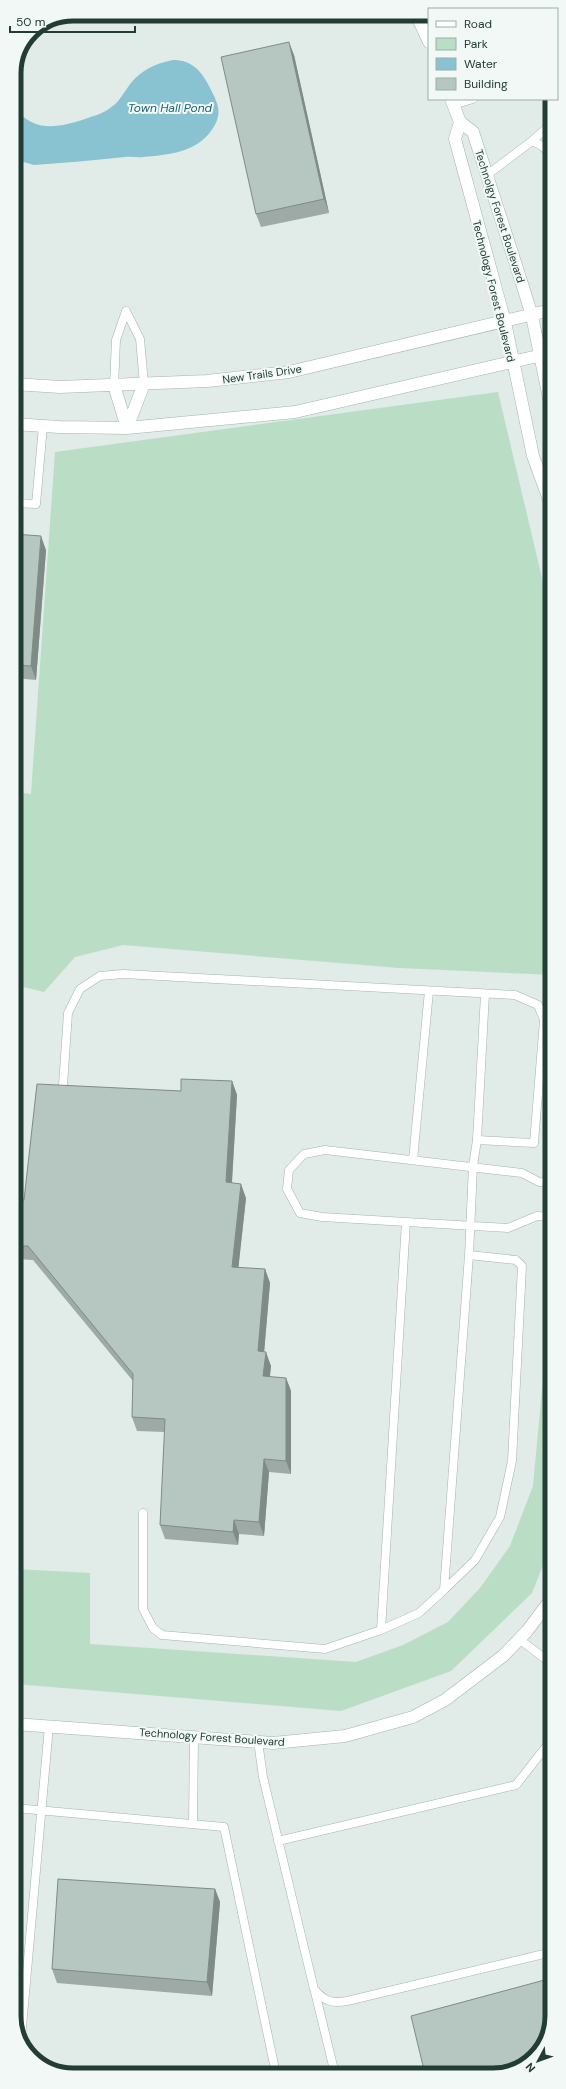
<svg xmlns="http://www.w3.org/2000/svg" width="566" height="2089" viewBox="0 0 566 2089" font-family="'DM Sans',sans-serif">
	<style>
		.green { fill: #baddc5 }
		.water { fill: #89c2d0 }
		.lines { fill: none; stroke-linecap: round; stroke-linejoin: round }
		.service-casing { stroke: #a4b3ae; stroke-width: 9 }
		.tertiary-casing { stroke: #a4b3ae; stroke-width: 13 }
		.service { stroke: #fff; stroke-width: 8 }
		.tertiary { stroke: #fff; stroke-width: 12 }
		.wall { fill: #9daaa5 }
		.shaded-wall { fill: #7f8b86 }
		.building { fill: #b6c6c0; stroke: #7f8b86 }
		.labels { text-anchor: middle; dominant-baseline: central; stroke-width: 4; stroke-linejoin: round; paint-order: stroke }
		.street-label { font-size: 11px; fill: #223c36; stroke: #f1f8f5 }
		.water-label { font-size: 12px; font-style: italic; fill: #1c6477; stroke: #f1f8f5 }
		.rim { fill: none; stroke: #223c36; stroke-width: 5 }
	</style>
	<rect width="100%" height="100%" fill="#e1ebe7"/>
	<path class="green" d="M498,392l53,224v359l-152,-7 -276,-23 -48,12 -31,35 -29,-7 -1,-193 17,2 24,-342z
		M552,1282v261l-20,50 -81,78 -110,40 -326,-27v-115l75,4v71l266,18 47,-17 45,-23 32,-34 30,-42 23,-60z"/>
	<path class="water" d="M173,60c18,0 28,10 36,26 9,18 15,27 2,45 -15,21 -43,24 -68,26 -6,1 -12,-1 -18,0 -30,3 -61,6 -91,8l-14,-4 -6,-12v-43c18,27 44,22 71,13 8,-3 18,-5 25,-11 7,-4 11,-11 16,-18 11,-18 27,-26 47,-30z"/>
	<g class="lines">
		<g class="service-casing">
			<path id="service" d="M453,105l20,-6
				M532,141l19,-17
				M487,175l45,-34c9,4 15,7 19,17
				M126,311l14,28 4,45
				M114,385l2,-45 10,-29
				M14,503l22,1 7,-78
				M63,1085l5,-72 12,-24 20,-13 23,-2 392,21 23,10 6,15 -10,123 -57,-3 -4,26 -4,89 -25,335
				M477,1140l8,-146
				M413,1160l16,-169
				M551,1183l-12,-1 -17,-9 -197,-23 -21,4 -15,16 -2,19 13,24 22,4 186,11 29,-12 15,1
				M143,1513v96l10,19 9,7 163,14 56,-19 25,-408
				M381,1630l38,-17 25,-23 31,-30 25,-43 12,-56 10,-195 -6,-6 -47,-5
				M519,1639l33,25
				M258,1741l5,36 51,212c10,12 18,15 33,12l205,-49
				M15,1808l209,19 52,247
				M193,1824l1,-88
				M278,1841l238,-56 36,-46
				M315,1992l20,82
				M21,2038l28,-312"/>
		</g>
		<g class="tertiary-casing">
			<path id="tertiary" d="M416,14l13,28
				M451,99l9,23 -5,17 50,183 28,134 18,49
				M460,122l13,10 51,158 8,26 19,92
				M14,384l46,3 147,-6 82,-9 262,-62
				M114,385l13,43
				M14,424l45,3 68,1 168,-16 256,-59
				M127,428l17,-44
				M15,1724l258,19 72,-7 68,-19 32,-17 58,-44 24,-25 25,-33"/>
		</g>
		<use href="#service" class="service"/>
		<use href="#tertiary" class="tertiary"/>
	</g>
	<path class="wall" d="M294,55l35,158 -68,14 -5,-13z
		M14,534l32,16 -10,130 -22,-2z
		M232,1081l5,14 -5,88 14,15 -8,70 27,1 5,14 -6,69 7,14 -1,11 16,1 5,13v83l-22,-2 -5,64 -25,-2 -1,11 -73,-6 -5,-14 5,-93 -28,-1 -5,-14 1,-36 -100,-121 -18,-1v-59h9z
		M15,1836l7,14v6h-5l-2,25z
		M215,1889l5,13 -8,94 -155,-13 -5,-14z"/>
	<path class="shaded-wall" d="M289,42l5,13 35,158 -5,-14z
		M41,536l5,14 -10,130 -5,-14z
		M232,1081l5,14 -6,101 -5,-14z
		M241,1184l5,14 -9,83 -5,-14z
		M265,1269l5,14 -7,82 -5,-14z
		M266,1352l5,14 -3,24 -5,-14z
		M286,1378l5,13v83l-5,-13z
		M264,1459l5,13 -5,64 -5,-14z
		M234,1520l5,14 -1,11 -5,-13z
		M17,1836l5,14v6l-4,-13z
		M15,1851l2,5 -2,25z
		M215,1889l5,13 -8,94 -5,-14z"/>
	<path class="building" d="M289,42l35,157 -68,15 -35,-157z
		M14,534l27,2 -10,130 -17,-1z
		M181,1079l51,2 -6,101 15,2 -9,83 33,2 -7,82 8,1 -3,24 23,2v83l-22,-2 -5,63 -25,-2 -1,12 -73,-7 5,-106 -33,-2 1,-43 -105,-128h-13v-46h9l13,-116 144,7z
		M15,1836h2l1,7h-3z
		M58,1879l157,10 -8,93 -155,-13z
		M552,1978v38l-12,36 -36,22h-79l-14,-58z"/>
	<g class="labels">
		<g class="street-label">
			<text transform="translate(500 216) rotate(72)">Technolgy Forest Boulevard</text>
			<text transform="translate(494 291) rotate(76)">Technology Forest Boulevard</text>
			<text transform="translate(262 374) rotate(-8)">New Trails Drive</text>
			<text transform="translate(212 1737) rotate(4)">Technology Forest Boulevard</text>
		</g>
		<g class="water-label">
			<text x="170" y="108">Town Hall Pond</text>
		</g>
	</g>
	<path d="M0 0H566V2089H0ZM73 21H493A52 52 0 0 1 545 73V2016A52 52 0 0 1 493 2068H73A52 52 0 0 1 21 2016V73A52 52 0 0 1 73 21Z" fill="#f1f8f5" fill-rule="evenodd"/>
	<path class="rim" d="M73 21H493A52 52 0 0 1 545 73V2016A52 52 0 0 1 493 2068H73A52 52 0 0 1 21 2016V73A52 52 0 0 1 73 21Z"/>
	<rect x="428" y="8" width="130" height="92" fill="#f1f8f5" stroke="#9eada9"/>
	<rect x="436" y="21" width="20" height="6" fill="#ffffff" stroke="#9eada9"/>
	<text x="464" y="28" font-size="12" fill="#223c36">Road</text>
	<rect x="436" y="38" width="20" height="12" fill="#baddc5" stroke="#9eada9"/>
	<text x="464" y="48" font-size="12" fill="#223c36">Park</text>
	<rect x="436" y="58" width="20" height="12" fill="#89c2d0" stroke="#9eada9"/>
	<text x="464" y="68" font-size="12" fill="#223c36">Water</text>
	<rect x="436" y="78" width="20" height="12" fill="#b6c6c0" stroke="#9eada9"/>
	<text x="464" y="88" font-size="12" fill="#223c36">Building</text>
	<g transform="translate(538 2061) rotate(229)" stroke="#f1f8f5" stroke-width="3" paint-order="stroke">
	<path d="M0-3L7 15L0 10L-7 15Z" fill="#223c36"/>
	<text y="-6" font-size="11" font-weight="bold" text-anchor="middle" fill="#223c36">N</text>
	</g>
	<path d="M10 26v6h125v-6" fill="none" stroke="#223c36" stroke-width="2"/>
	<text x="16" y="26" font-size="12" fill="#223c36" stroke="#f1f8f5" stroke-width="3" paint-order="stroke">50 m</text>
</svg>
